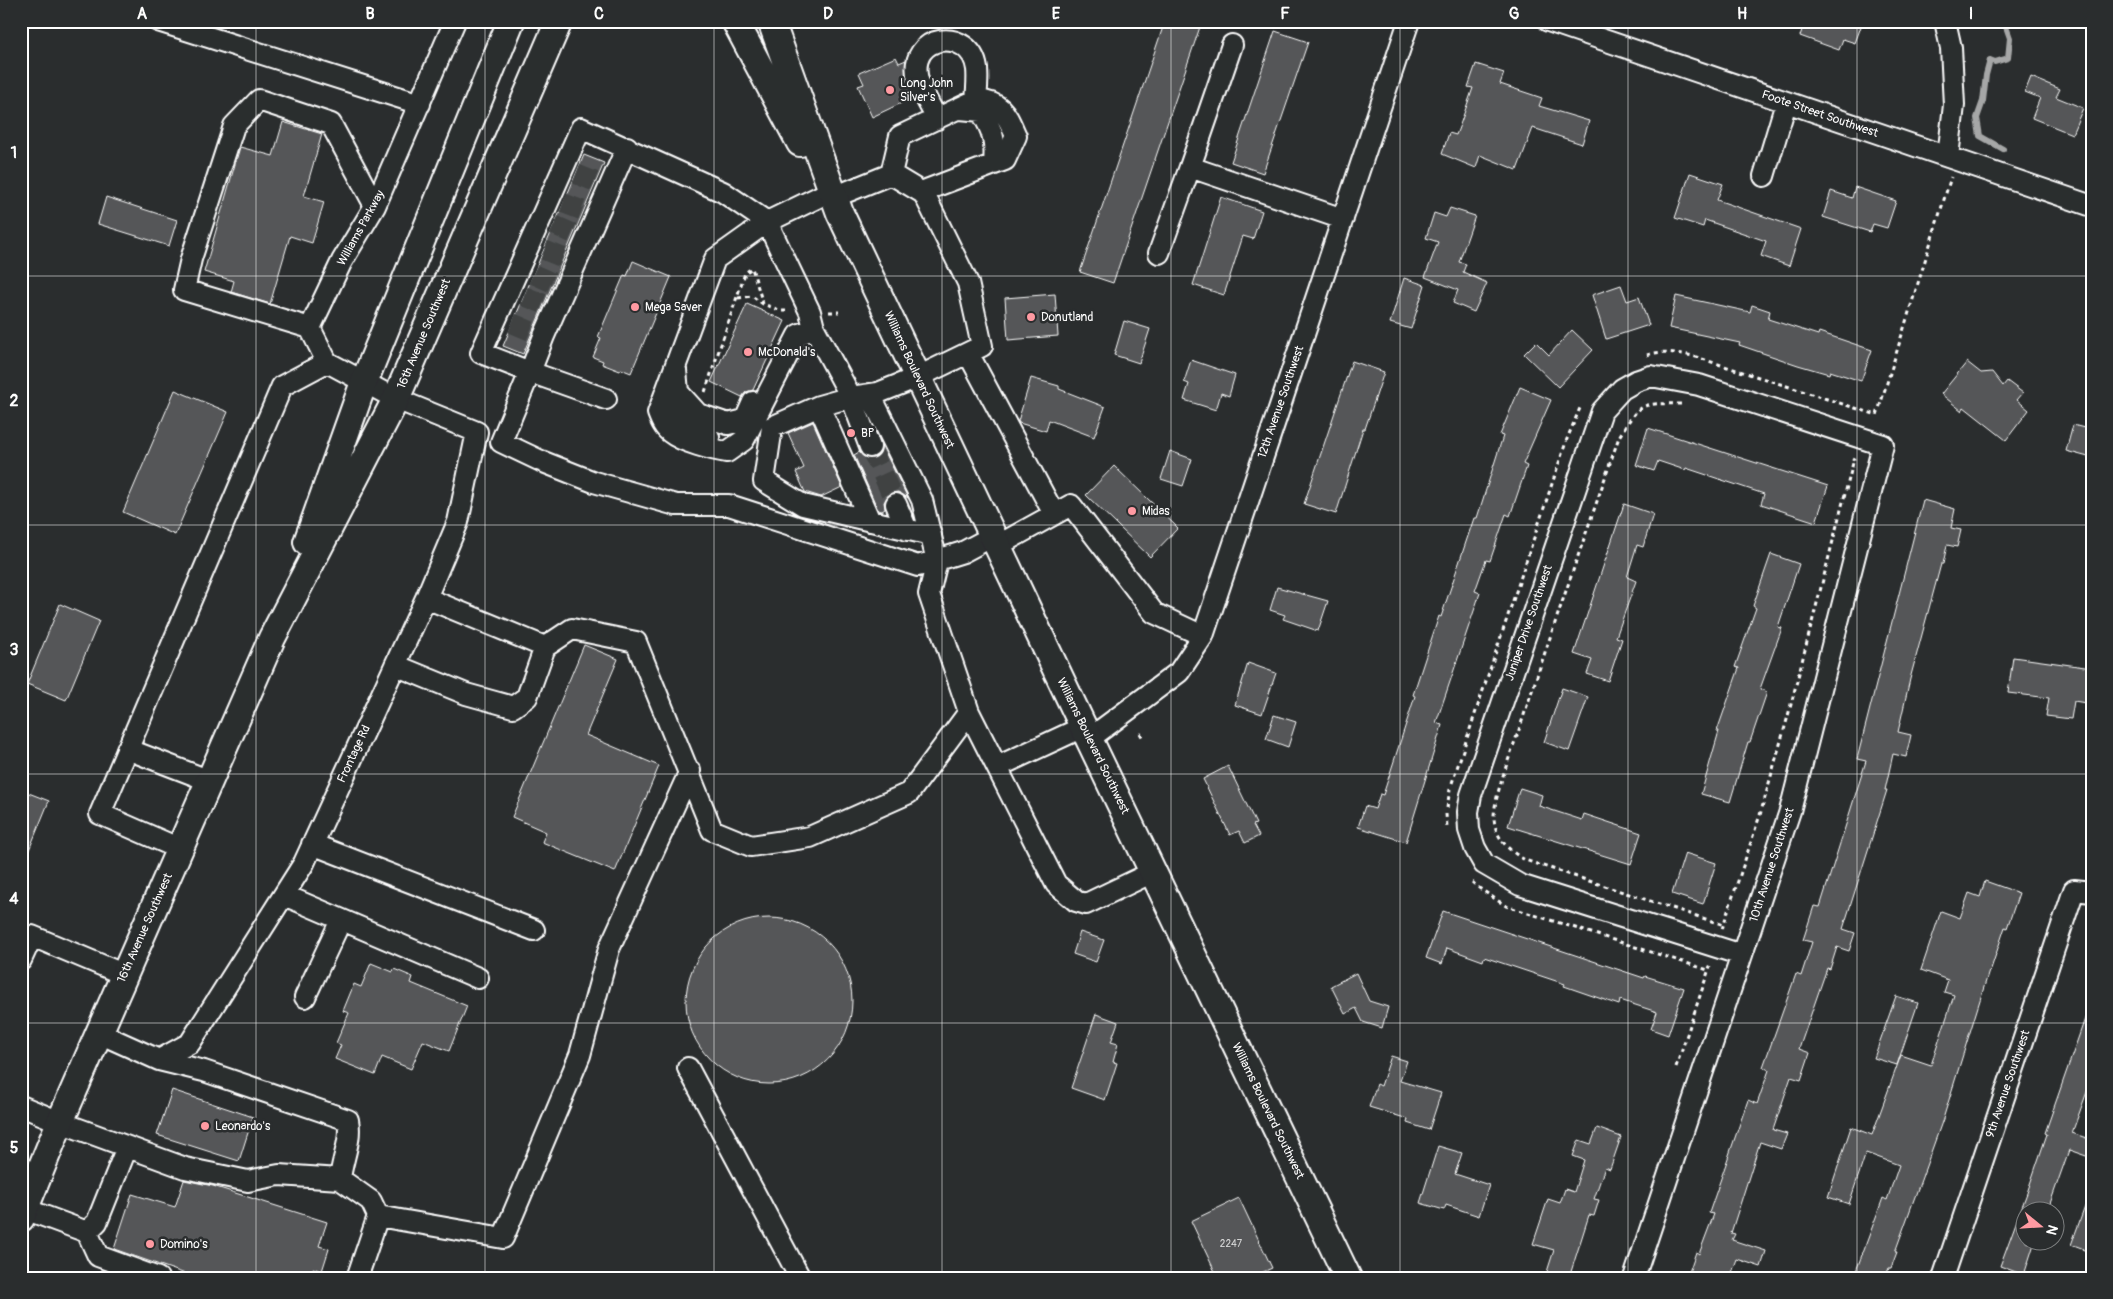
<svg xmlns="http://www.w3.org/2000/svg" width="2113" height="1299" viewBox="0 0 2113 1299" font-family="Pangolin,sans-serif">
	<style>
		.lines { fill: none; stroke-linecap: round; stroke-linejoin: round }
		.stream { stroke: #a6a7a7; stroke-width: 6 }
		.building { fill: #555758; stroke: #fff }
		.minor-tunnel { stroke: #3f4243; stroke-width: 20; stroke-dasharray: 20 10; stroke-linecap: butt }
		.minor-casing { stroke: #fff; stroke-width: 24 }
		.major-casing { stroke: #fff; stroke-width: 30 }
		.path { stroke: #fff; stroke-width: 3; stroke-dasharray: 4 4; stroke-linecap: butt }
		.minor { stroke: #2a2d2e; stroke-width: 20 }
		.major { stroke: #2a2d2e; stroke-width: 26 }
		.grid { fill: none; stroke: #fff; stroke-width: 1; stroke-opacity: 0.55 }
		.poi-dot { fill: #ff9aa2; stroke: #2a2d2e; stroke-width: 2 }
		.labels { text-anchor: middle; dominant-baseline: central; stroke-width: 5; stroke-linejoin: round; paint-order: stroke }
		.number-label { font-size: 10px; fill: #d4d5d5 }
		.poi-label { font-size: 12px; fill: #fff; stroke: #2a2d2e; text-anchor: start }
		.street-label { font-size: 12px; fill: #fff; stroke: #2a2d2e }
		.neatline { fill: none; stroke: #fff; stroke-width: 2 }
		.grid-label { font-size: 16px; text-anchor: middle; font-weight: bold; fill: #fff }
	</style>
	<rect width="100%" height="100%" fill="#2a2d2e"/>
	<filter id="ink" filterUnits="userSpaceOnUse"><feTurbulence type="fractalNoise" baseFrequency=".02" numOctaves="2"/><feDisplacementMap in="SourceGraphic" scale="10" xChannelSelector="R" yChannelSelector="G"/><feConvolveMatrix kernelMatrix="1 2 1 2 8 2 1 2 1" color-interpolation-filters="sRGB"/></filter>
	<g filter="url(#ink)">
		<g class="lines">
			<path class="stream" d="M2003,149l-23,-13 -3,-18 6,-17 3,-26 4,-15 5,2 13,-4 2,-20 -6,-17"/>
		</g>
		<path class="building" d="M1165,21h37l-89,262 -33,-11z
			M1805,21h58l-8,22 -12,-4 -4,11 -39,-14z
			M1275,31l33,11 -45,131 -32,-11z
			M896,57l3,6 7,-3v21l6,17 -40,19 -14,-31 6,-2 -5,-11z
			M1476,64l28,9 -4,11 42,14 -3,8 50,15 -7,23 -49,-16 -16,42 -37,-15 -4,13 -34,-14 7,-21 7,2 5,-13 12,-34 -5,-1z
			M2031,77l29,12 -4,8 27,11 -11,26 -40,-16 8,-20 -15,-6z
			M283,122l39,12 -18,62 20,6 -12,41 -22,-7 -20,68 -39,-12 3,-11 -30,-9 36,-125 33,9z
			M584,155l20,8 -81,191 -20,-8z
			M1690,173l33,11 -6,16 84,29 -12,37 -28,-10 5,-15 -61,-21 -2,7 -28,-9z
			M1855,187l41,14 -9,27 -14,-4 -3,8 -47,-15 8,-26 21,7z
			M106,197l71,23 -8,26 -71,-22z
			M1221,197l41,14 -9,28 -10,-3 -19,59 -31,-10z
			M1450,208l25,8 -16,46 7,2 -3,8 24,11 -13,29 -21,-9 5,-13 -33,-13 13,-35 -12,-4 8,-25 12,4z
			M633,261l38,16 -40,96 -10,-4 -1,2 -18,-7 1,-3 -10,-4 8,-19 -3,-1 26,-62 3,1z
			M1404,278l21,7 -14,44 -21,-6z
			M1621,285l6,16 12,-4 10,28 -43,14 -14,-44z
			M1055,294l3,42 -50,4 -3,-42z
			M1676,296l74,16 2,-7 18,6 -2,8 50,16 1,-3 53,18 -11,31 -31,-10 -1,3 -31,-9 -59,-20 1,-2 -71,-15z
			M747,304l38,17 -32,69 -7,2 -4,5 -31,-15z
			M1124,321l26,8 -11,34 -25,-8z
			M1572,330l21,20 -35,37 -34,-33 12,-12 13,13z
			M1191,360l44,15 -6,21 -8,-3 -5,17 -32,-10 5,-16 -5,-2z
			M1352,361l32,11 -19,57h-2l-27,85 -32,-10z
			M1967,362l14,11 11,-1 11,14 4,-5 16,12 -6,7 12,10 -23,30 -42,-33 -2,4 -21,-17z
			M1031,378l28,8v3l46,18 -11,30 -45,-17 -3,11 -27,-8 -1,-2z
			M1520,387l31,13 -28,64 4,2 -17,50 -4,-2 -16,47 -4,-1 -11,31 5,2 -44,130 6,2 -36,117 -48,-15 7,-21 10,3 5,-15 3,1 32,-99 -2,-1 26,-79 2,1 33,-99h3l26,-82 -3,-1z
			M175,390l53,22 -53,123 -52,-23z
			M813,422l29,65 -21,10 -16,-5 -9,-20 8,-4 -16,-35z
			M2073,425l19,5v28l-26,-7z
			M1648,428l180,58 -12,36 -55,-18 3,-10 -78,-26 -1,2 -27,-9 -4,10 -18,-6z
			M881,444l27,54 -10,-6 -7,1 -7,9 1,7 -3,2 -4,-1 -24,-55 5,-3 9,7 7,-1 4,-4z
			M1170,451l22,8 -9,27 -22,-7z
			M1114,466l64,62 -28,29 -64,-62z
			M1923,500l32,9 -4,19 10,2 -4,17 -10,-2 -4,19h-2l-31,115 -12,53 13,3 -5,22 -13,-3 -8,36h2l-44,139 12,4 -6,18 -12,-4 -7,22 -3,-1 -28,81 11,4 -9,27 -10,-3 -18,53 14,4 -6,15 -21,-7 -29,91 4,1 -3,6 34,11 -5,16 -24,-8 -7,19h-43l9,-26 3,2 15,-40 -5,-1 39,-113 9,4 12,-34 -6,-3 33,-93 5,2 11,-34 -9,-2 11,-34 6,1 46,-146 -9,-2z
			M1624,504l29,10 -10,33 -6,-2 -10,32 9,4 -20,56 6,2 -14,42 -21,-7 5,-14 -18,-6z
			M1771,554l28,10 -21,63 4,1 -22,61 7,3 -17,50h-2l-18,60 -29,-8 18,-63h-2l22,-63 -4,-1 21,-59 -3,-2z
			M1277,587l51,14 -10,30 -35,-12 2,-4 -15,-5z
			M60,604l39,17 -33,79 -39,-16z
			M584,645l34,14 -32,76 73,31 -44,106 -73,-30 4,-10 -34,-15z
			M2013,657l79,11v36l-18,-3 -3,18 -25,-3 3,-18 -41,-5z
			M1248,663l28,10 -14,41 -27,-9z
			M1562,688l26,9 -19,54 -25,-9z
			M1274,715l22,7 -8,25 -22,-8z
			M1228,766l28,58 -3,1 6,11 -14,7 -6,-12 -9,4 -27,-56z
			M1520,788l22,7 -3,11 43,14 2,-6 57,19 -10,31 -123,-38z
			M21,790l28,11 -27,66h-1z
			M1685,853l31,10 -13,41 -31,-10z
			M1985,881l34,12 -12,35 -2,-1 -15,45 -1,-1 -46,148 -48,133h2l-6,16h-2l-4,10h-11l-18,-7 27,-73 4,2 12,-35 -33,-12 -17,51 -21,-7 23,-70 21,8 29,-80 30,10 23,-70 -10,-3 4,-12 -27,-10 20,-59 19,7 9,-25 11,4z
			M1443,911l201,67 1,-2 39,12 -16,47 -17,-6 6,-17 -37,-12 -1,5 -55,-19 1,-2 -81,-27 -1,4 -36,-13 -5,16 -16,-6z
			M686 1001a83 83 0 1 1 166 0a83 83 0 1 1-166 0Z
			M1080,932l24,8 -8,22 -23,-8z
			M371,963l22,9 1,-3 19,8 -2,6 56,23 -18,45 -26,-10 -12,28 -29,-12 -7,18 -40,-16 6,-14 -5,-2 13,-30 -6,-2 11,-27 7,3z
			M1356,973l13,28 19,6 -6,21 -19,-6 -7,-14 -11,6 -14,-28z
			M1896,996l22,7 -21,62 -23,-7z
			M2089,1007l3,1v70l-20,55 20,7v18l-23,-8 -22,62h-21v30l8,2 -10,31 -24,-9 27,-73 20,-59 -2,-1z
			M1096,1014l22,8 -7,20 7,2 -5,18 4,1 -12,37 -34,-12z
			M1391,1056l16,5 -7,20 41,12 -12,37 -22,-7 1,-4 -39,-12 8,-23 4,2z
			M172,1090l81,27 -14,44 -82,-26z
			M1597,1128l24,9 -11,32 -5,-2 -11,32 5,1 -5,16 -5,-1 -20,63h-24l9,-28 -21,-6 15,-45 12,4 5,-14 9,3 10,-32 -11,-4 6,-16 12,4z
			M1438,1146l24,7 -7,21 34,11 -10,31 -33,-11 -2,5 -24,-7z
			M184,1180l29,6 114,36 -8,24 10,3 -7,22 -9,-3 -3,10h-113l-83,-29 18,-55 43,13z
			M2090,1193l2,1v59l-21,-8z
			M1239,1198l33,70 -22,10h-32l-27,-57z"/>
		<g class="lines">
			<path class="minor-tunnel" d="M576,174l20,8
				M563,203l21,8
				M554,225l20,9
				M544,250l20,8
				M533,274l20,9
				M524,296l20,8
				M512,323l21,9
				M870,447l26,57"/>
			<g class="minor-casing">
				<path id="minor" d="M158,21l262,83
					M1548,21l544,185
					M1945,21l6,27 3,57 -6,52
					M1232,45l-42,122 153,52
					M976,100c27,2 30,14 40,36l-11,24 -84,32 -30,-18 9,-38z
					M960,109l21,2c12,20 15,30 13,53
					M937,119c-6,-12 -15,-26 -19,-39 -12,-47 53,-54 59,-11 1,10 0,21 -1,31
					M1764,176l22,-73
					M923,192l45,91 14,63 -64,31 -40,16 -27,4 -37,-69 -4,-16 -43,-90 -44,-30 -142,-64 -100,225 49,19 -29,70 40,19 53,21 82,23h53l189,61 45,-14 30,-16
					M834,197l57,-23
					M1159,253l31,-86
					M310,328l-126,-38 7,-31 43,-133 25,-26 72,24 44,82
					M814,328l-16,7 -54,105 -17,12c-14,-2 -45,-10 -56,-19 -7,-5 -10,-12 -13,-20l57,-154 52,-37 64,-31
					M968,353l86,161
					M676,370l2,22 20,22 30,10 17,-4 8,-18
					M678,392l-2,15 14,25 19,5
					M870,394l52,106 15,61 -8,33 40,118 87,172 20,17 10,3 67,-32
					M606,399l-76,-27 14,-36 83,-189
					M819,406l51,115
					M870,447l-19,-50 -32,9 -47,21 -8,54 39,24 128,30
					M896,504l11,26
					M997,546l74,-41 83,108 49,23
					M545,647l27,-18 64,13 76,188 39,16 59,-9 99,-44 60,-81
					M395,665l71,29 47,13 14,-10 18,-50 -119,-49
					M1089,739l90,-67 24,-36 206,-615
					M127,749l83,32
					M997,767l86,-40
					M312,844l222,86
					M180,849l-80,-35 182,-428 45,-24
					M284,895l194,83
					M21,960l11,-24 93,39
					M305,997l36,-77
					M99,1033l60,27 31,-17 114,-180 122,-265 32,-76 19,-90 -81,-33 -69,-37 -17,-34 32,-67 33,-55 80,-185
					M159,1060l45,11 144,49c4,20 -6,39 -8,59l31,22 7,15 -21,62
					M688,1068l112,210
					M21,1106l39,16 125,46 63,13 31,-6 61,4
					M25,1209l62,23 11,24 60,22
					M378,1216l125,22 77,-183 29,-106 81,-178
					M87,1232l10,-10 30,-75
					M1634,1278l156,-467 93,-366 -184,-60 -48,-9 -15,5 -14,8 -20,22 -131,384 -3,17 1,18 6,18 9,16 36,21 222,70
					M1943,1278l131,-388 18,2"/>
			</g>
			<g class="major-casing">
				<path id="major" d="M735,21l65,122
					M771,21l69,192 249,526 259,539
					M307,542l57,-160 147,-361
					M21,1218l39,-96 212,-484 124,-239 163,-378"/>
			</g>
			<path class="path" d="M738,298l14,-2 11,8 19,7h6
				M829,312h10
				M1647,355c15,-5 31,-2 46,1l184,59 74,-238
				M705,392l40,-119 7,-5 11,36
				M1681,404c-40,-1 -41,-2 -62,33 -32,94 -65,187 -96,281 -8,25 -28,73 -29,98 0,21 14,34 31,44l199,65
				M1140,733l4,7
				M1452,783l115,-344 13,-31
				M1447,808l3,-19
				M1446,814l1,13
				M1472,882l7,6 27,18 202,64
				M1722,929l38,-114 28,-99 66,-257 -2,-1
				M1676,1067l34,-101"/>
			<use href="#minor" class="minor"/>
			<use href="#major" class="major"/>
		</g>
	</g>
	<path class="grid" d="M256,21v1257M485,21v1257M714,21v1257M942,21v1257M1171,21v1257M1400,21v1257M1628,21v1257M1857,21v1257M21,276h2071M21,525h2071M21,774h2071M21,1023h2071"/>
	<g class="poi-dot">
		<circle cx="890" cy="90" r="5"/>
		<circle cx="635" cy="307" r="5"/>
		<circle cx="1031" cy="317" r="5"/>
		<circle cx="748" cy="352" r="5"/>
		<circle cx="851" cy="433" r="5"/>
		<circle cx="1132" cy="511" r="5"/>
		<circle cx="205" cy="1126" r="5"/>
		<circle cx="150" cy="1244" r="5"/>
	</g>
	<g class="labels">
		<g class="number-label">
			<text x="1231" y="1244">2247</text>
		</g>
		<g class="poi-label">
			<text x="900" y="83">Long John<tspan x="900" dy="14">Silver's</tspan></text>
			<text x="645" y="307">Mega Saver</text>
			<text x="1041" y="317">Donutland</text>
			<text x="758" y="352">McDonald's</text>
			<text x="861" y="433">BP</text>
			<text x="1142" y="511">Midas</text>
			<text x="215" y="1126">Leonardo's</text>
			<text x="160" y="1244">Domino's</text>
		</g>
		<g class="street-label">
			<text transform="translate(1820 114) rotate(19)">Foote Street Southwest</text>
			<text transform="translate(361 228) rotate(-61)">Williams Parkway</text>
			<text transform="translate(424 334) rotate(-67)">16th Avenue Southwest</text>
			<text transform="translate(919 380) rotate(65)">Williams Boulevard Southwest</text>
			<text transform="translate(1281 402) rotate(-71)">12th Avenue Southwest</text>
			<text transform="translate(1529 623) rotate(-71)">Juniper Drive Southwest</text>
			<text transform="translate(1093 746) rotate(64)">Williams Boulevard Southwest</text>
			<text transform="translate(354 754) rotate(-65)">Frontage Rd</text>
			<text transform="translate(1772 865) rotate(-72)">10th Avenue Southwest</text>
			<text transform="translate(145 928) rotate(-66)">16th Avenue Southwest</text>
			<text transform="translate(2008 1084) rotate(-71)">9th Avenue Southwest</text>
			<text transform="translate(1268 1111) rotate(64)">Williams Boulevard Southwest</text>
		</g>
	</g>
	<rect width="2113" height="1299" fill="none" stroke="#2a2d2e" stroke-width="55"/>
	<g transform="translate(2040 1226) rotate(108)"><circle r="24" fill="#2a2d2e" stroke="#7f8182"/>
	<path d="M0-4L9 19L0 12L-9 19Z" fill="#ff9aa2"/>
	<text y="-8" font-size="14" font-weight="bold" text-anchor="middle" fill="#ffffff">N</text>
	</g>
	<rect x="28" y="28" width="2058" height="1244" class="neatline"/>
	<g class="grid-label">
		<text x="142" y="19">A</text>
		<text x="370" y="19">B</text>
		<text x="599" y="19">C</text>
		<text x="828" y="19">D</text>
		<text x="1056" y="19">E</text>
		<text x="1285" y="19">F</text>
		<text x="1514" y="19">G</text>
		<text x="1742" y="19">H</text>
		<text x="1971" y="19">I</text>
		<text x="14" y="158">1</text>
		<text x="14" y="406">2</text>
		<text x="14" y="655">3</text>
		<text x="14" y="904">4</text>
		<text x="14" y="1153">5</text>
	</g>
</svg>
